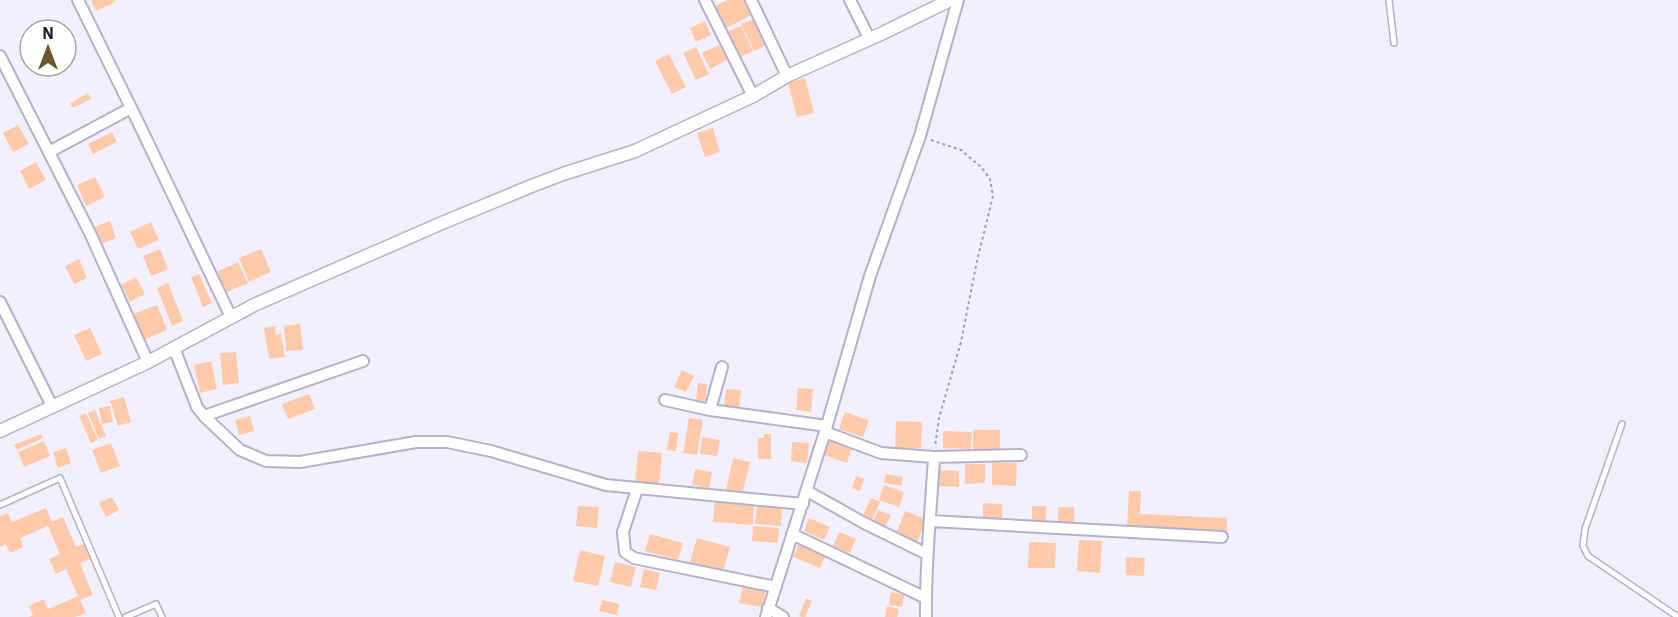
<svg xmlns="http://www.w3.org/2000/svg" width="1678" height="617" viewBox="0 0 1678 617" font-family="'IBM Plex Sans',sans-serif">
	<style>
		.building { fill: #fecaa9 }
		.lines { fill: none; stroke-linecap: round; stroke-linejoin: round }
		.service-casing { stroke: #b6b0ca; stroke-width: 8 }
		.minor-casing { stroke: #b6b0ca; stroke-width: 14 }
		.tertiary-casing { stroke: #b6b0ca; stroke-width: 15 }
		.path { stroke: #a19eac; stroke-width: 2; stroke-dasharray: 3 3; stroke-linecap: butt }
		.service { stroke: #fff; stroke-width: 5 }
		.minor { stroke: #fff; stroke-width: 10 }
		.tertiary { stroke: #fff; stroke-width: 12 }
	</style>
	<rect width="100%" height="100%" fill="#f2efff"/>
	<path class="building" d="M91,0h23l1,2 -19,9z
		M727,0h18l7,15 -26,13 -11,-22z
		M756,18l12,26 -14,7 -13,-27z
		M705,21l6,14 -15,7 -6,-14z
		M741,26l12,25 -15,7 -12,-26z
		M719,45l8,15 -17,9 -8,-16z
		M696,47l13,27 -13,6 -13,-27z
		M669,54l17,33 -14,7 -17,-33z
		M805,78l9,35 -17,4 -9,-34z
		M88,93l3,6 -18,9 -3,-5z
		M18,125l11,19 -16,8 -10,-19z
		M713,128l7,24 -15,5 -8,-24z
		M112,132l5,10 -24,12 -5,-10z
		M36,162l10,18 -17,9 -9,-18z
		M95,177l10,20 -19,9 -9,-21z
		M110,221l6,17 -14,6 -7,-17z
		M151,222l8,18 -21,9 -8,-17z
		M160,249l8,20 -17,7 -8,-20z
		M261,249l10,23 -22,10 -10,-24z
		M79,259l8,19 -13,6 -9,-18z
		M238,262l10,21 -21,9 -10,-20z
		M199,274l13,29 -9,4 -12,-30z
		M136,277l9,17 -15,8 -9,-17z
		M168,283l15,38 -11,5 -15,-38z
		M157,305l10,25 -23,10 -11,-26z
		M300,324l3,26 -17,1 -2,-25z
		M275,326l1,9 5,-1 4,23 -16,2 -5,-31z
		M90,328l12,26 -16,7 -12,-26z
		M236,352l3,31 -16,2 -3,-32z
		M211,361l6,28 -17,4 -6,-28z
		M682,370l12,6 -8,16 -12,-5z
		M698,383l9,1 -2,17 -9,-1z
		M798,388l15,1 -2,23 -15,-2z
		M726,389l15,1 -2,18 -15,-2z
		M309,394l6,15 -27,10 -6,-15z
		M124,397l7,25 -13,4 -8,-25z
		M110,406l3,16 -11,2 -3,-16z
		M95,410l11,26 -7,3 -11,-26z
		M845,412l24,8 -6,17 -24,-8z
		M86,413l12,27 -7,3 -12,-27z
		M250,416l4,15 -15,4 -4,-15z
		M689,418l14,2 -6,35 -14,-2z
		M896,421l26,1 -1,26h-26z
		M973,430h27v20h-27z
		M943,431l29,1 -1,17 -28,-1z
		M670,432l8,1 -2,18 -9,-1z
		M41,434l2,4 -26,12 -3,-5z
		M764,434h7v25h-13v-21h6z
		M702,437l18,3 -3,16 -17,-2z
		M830,439l22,8 -5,16 -23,-8z
		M44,441l6,15 -26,11 -6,-15z
		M792,442l17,1 -2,20 -16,-2z
		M111,443l9,23 -19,7 -9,-23z
		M66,448l5,15 -13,5 -5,-16z
		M638,451l24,2 -3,32 -24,-2z
		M733,458l17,4 -8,33 -16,-4z
		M992,463h25l-1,23 -24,-1z
		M965,464h20v19l-20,1z
		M695,469l17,3 -3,16 -17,-3z
		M936,470l23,1v16l-23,-1z
		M886,474l17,3 -1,9 -18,-3z
		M856,476l8,3 -4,12 -8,-3z
		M884,485l20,7 -5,15 -20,-7z
		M1129,491h12l-1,23 87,4v14l-100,-5z
		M112,497l7,13 -13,7 -7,-14z
		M871,498l9,4 -9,20 -9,-4z
		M715,502l39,3 -1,20 -40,-3z
		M983,503l19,1v15l-19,-1z
		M757,504l25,2 -1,20 -26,-2z
		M578,506l21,1 -2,21 -21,-2z
		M1032,506h14v16h-14z
		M1058,507h16v15h-16z
		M46,508l6,14 11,-5 13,30 8,-3 7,15 -11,4 13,32 -13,5 6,13 -11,4h-46l4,-2 -4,-9 15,-7 4,10 30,-13 -12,-27 -10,5 -7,-15 11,-5 -12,-28 -28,12 3,9 -13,6 -4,-9 -6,3v-31l8,-3 4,9z
		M878,510l13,5 -6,13 -13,-5z
		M905,511l21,8 -9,23 -21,-8z
		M809,518l21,9 -6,13 -20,-9z
		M753,526l26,2 -1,15 -26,-2z
		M839,532l17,7 -6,14 -17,-7z
		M650,534l33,9 -5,17 -33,-9z
		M697,538l33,9 -7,24 -33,-9z
		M1079,540l23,1 -2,32 -23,-2z
		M1029,542l27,1 -1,25h-27z
		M799,543l27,11 -6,14 -27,-11z
		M580,550l25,6 -7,30 -25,-5z
		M1126,557l19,1 -1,18 -18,-1z
		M615,562l21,5 -5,20 -21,-5z
		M644,569l16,4 -4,17 -16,-3z
		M743,585l23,5 -4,17 -23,-4z
		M891,592l13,3 -2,12 -13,-2z
		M806,598l6,3 -7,16h-3l-3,-1z
		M602,600l17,4 -2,11 -18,-4z
		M887,606l12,3 -2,8h-12z"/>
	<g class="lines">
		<g class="service-casing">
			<path id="service" d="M1389,0l5,43
				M1622,424l-37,105 -2,17 5,10 90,61
				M0,505l60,-27 59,139
				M126,617l30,-13 6,13"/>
		</g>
		<g class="minor-casing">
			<path id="minor" d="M78,0l62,126 91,191
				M705,0l48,96
				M751,0l36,76
				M850,0l19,38
				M0,56l90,177 58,129
				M49,152l82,-44
				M0,302l52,104
				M174,348l23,59 7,9 36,34 26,11 34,1 116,-20h31l44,9 115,34 197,19
				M665,400l45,10 117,16
				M710,410l12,-43
				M204,416l159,-55
				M825,432l56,21 53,4 87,-2
				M637,489l-14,43 2,20 9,6 142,29
				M807,491l57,32 63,31
				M931,521l291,16
				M792,534l134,64
				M768,608l15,9
				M766,617l59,-185 45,-156 50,-140 38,-136
				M926,617c-1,-53 5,-106 8,-160"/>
		</g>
		<g class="tertiary-casing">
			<path id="tertiary" d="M0,431l148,-69 106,-57 188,-82 92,-38 29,-11 72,-23 118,-55 34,-20 96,-43 67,-33"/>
		</g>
		<path class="path" d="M931,140l30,10 21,18 8,11 3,17 -16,65 -16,81 -22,76 -4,29"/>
		<use href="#service" class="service"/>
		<use href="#minor" class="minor"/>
		<use href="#tertiary" class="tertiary"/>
	</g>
	<g transform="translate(48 48)"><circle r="28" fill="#ffffff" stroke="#a5a5a8" stroke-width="1.5"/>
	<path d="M0-4.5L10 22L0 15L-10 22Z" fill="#6a5a28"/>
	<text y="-9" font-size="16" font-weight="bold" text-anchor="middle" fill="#1f1d26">N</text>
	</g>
</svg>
